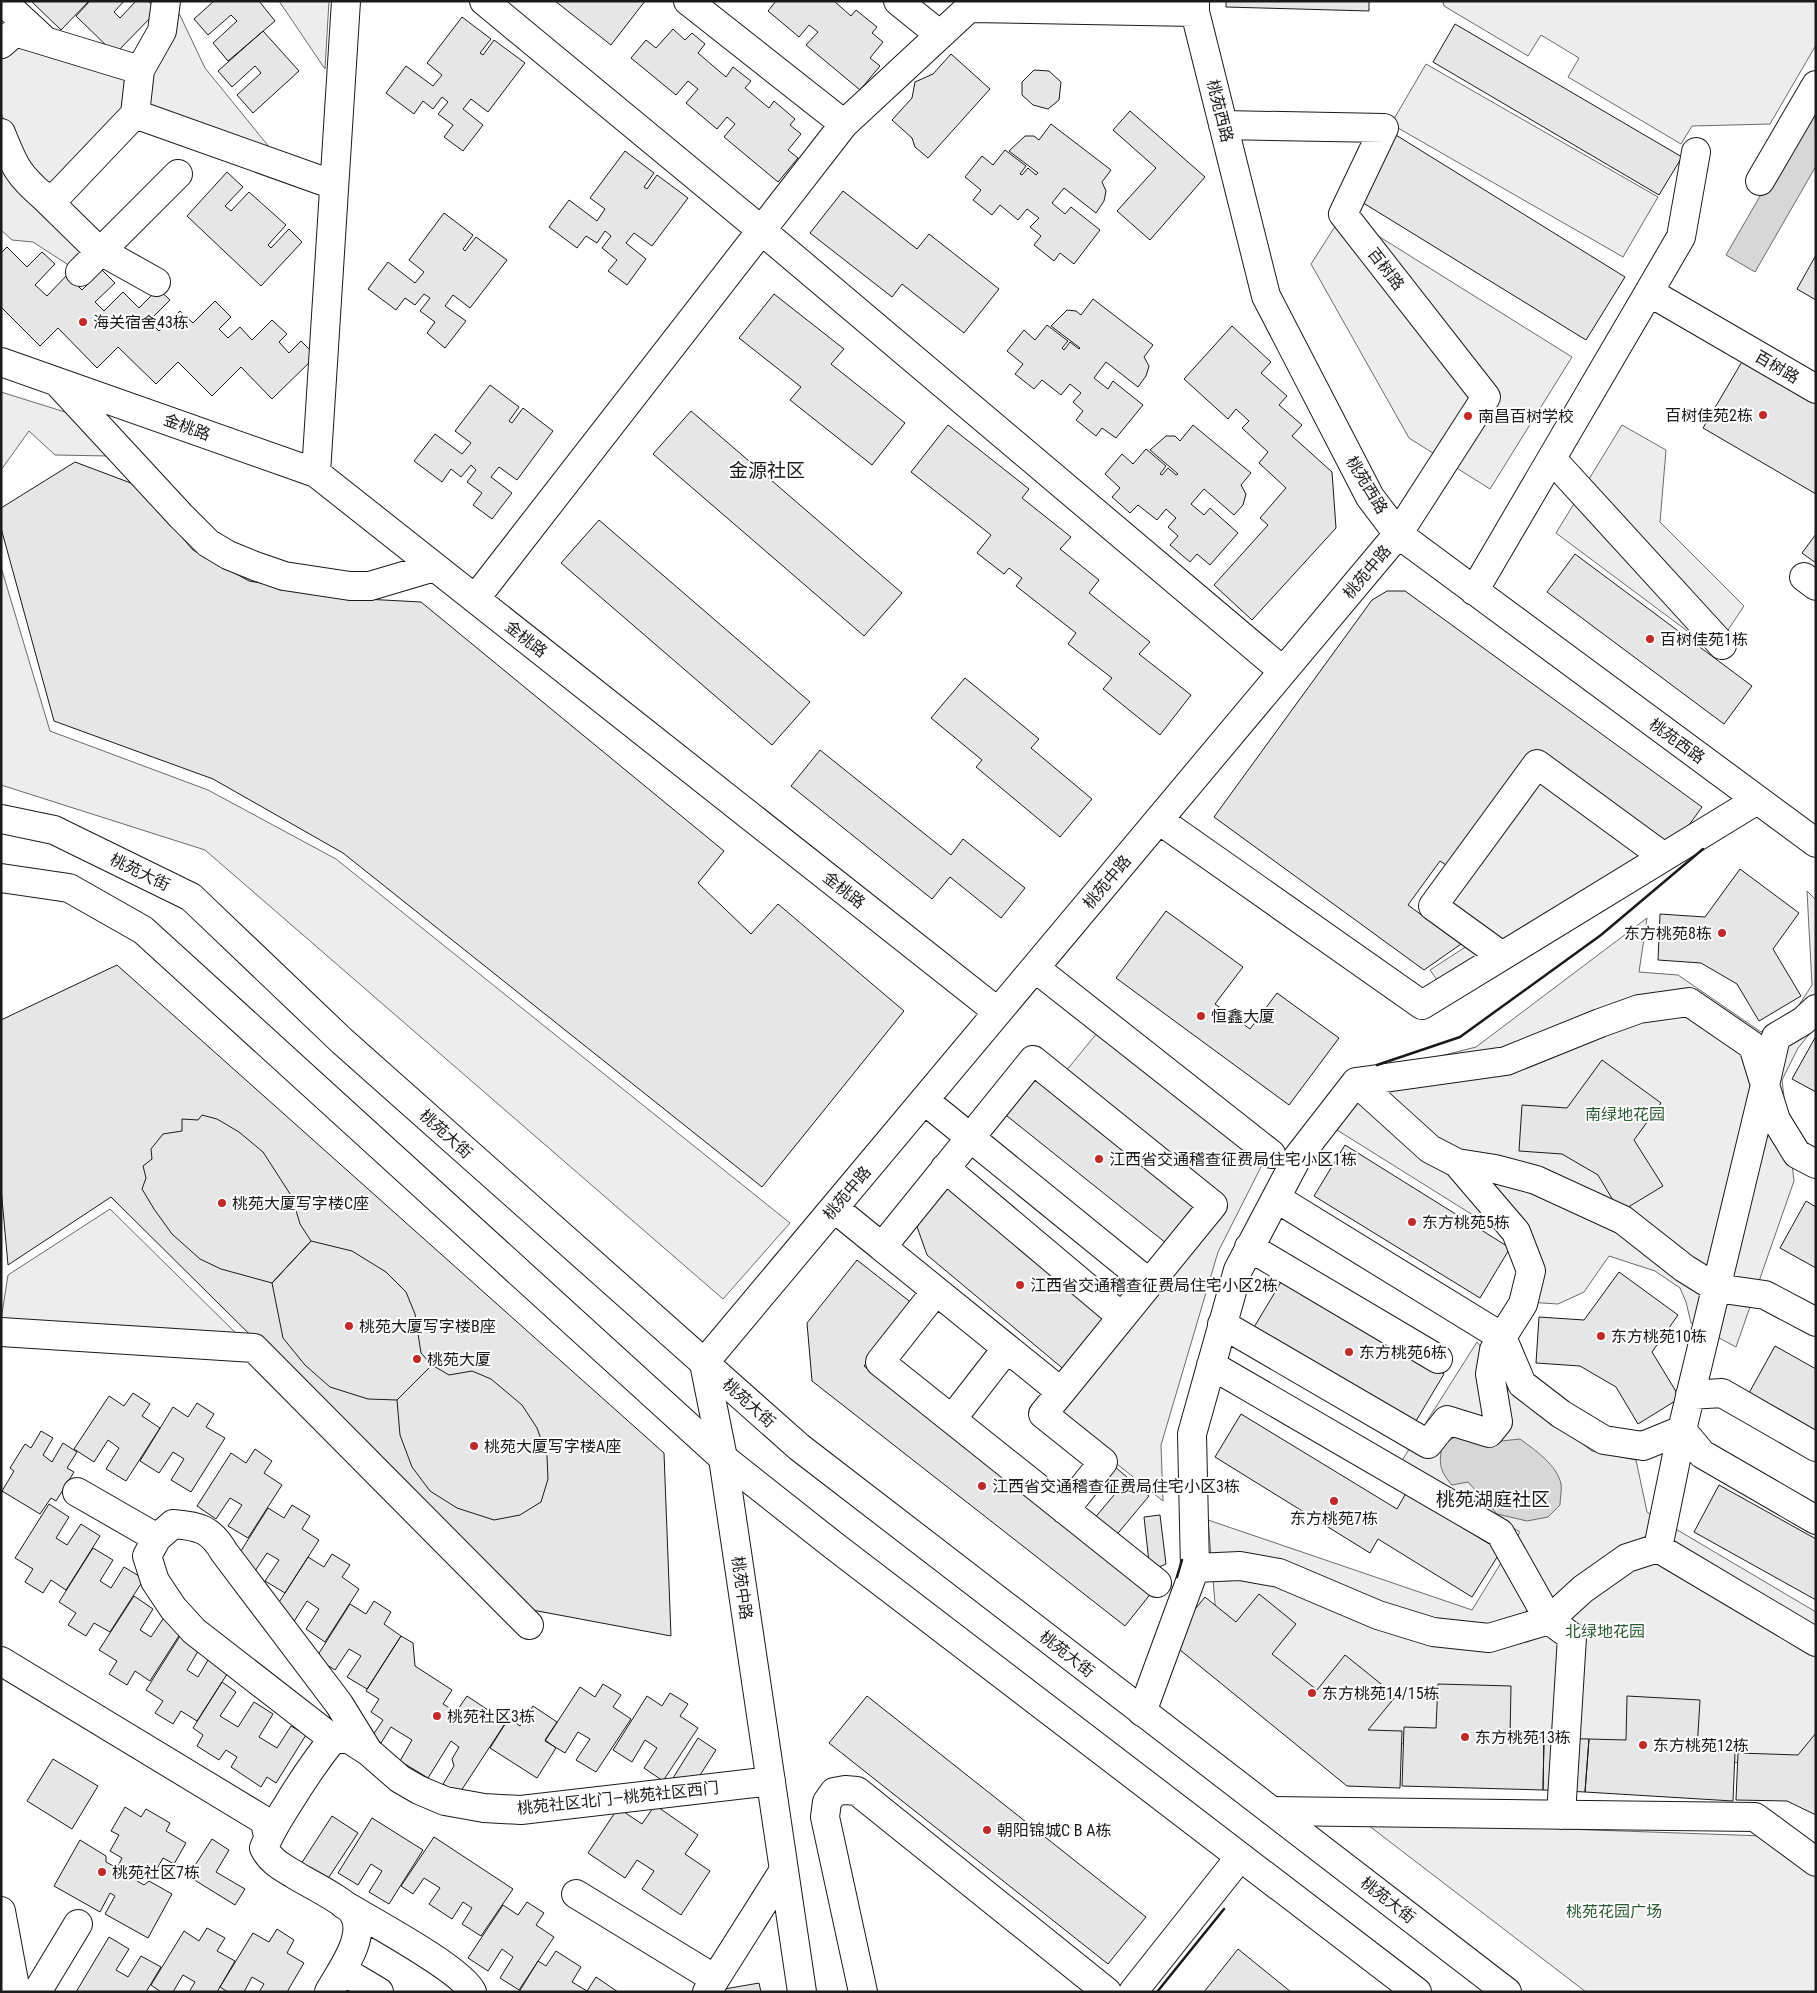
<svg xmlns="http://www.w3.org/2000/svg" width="1817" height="1993" viewBox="0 0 1817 1993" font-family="'Roboto Condensed','Noto Sans SC',sans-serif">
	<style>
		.built { fill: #ededed; stroke: #6a6a6a }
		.water { fill: #d7d7d7; stroke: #6a6a6a }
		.building { fill: #e6e6e6; stroke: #1a1a1a }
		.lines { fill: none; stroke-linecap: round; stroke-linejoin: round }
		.minor-casing { stroke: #1a1a1a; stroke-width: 30 }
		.major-casing { stroke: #1a1a1a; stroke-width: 30 }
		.minor { stroke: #fff; stroke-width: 28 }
		.major { stroke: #fff; stroke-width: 28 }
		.wall { stroke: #1a1a1a; stroke-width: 2.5 }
		.poi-dot { fill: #c62828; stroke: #fff; stroke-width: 2 }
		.labels { text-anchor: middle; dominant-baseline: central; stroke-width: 4; stroke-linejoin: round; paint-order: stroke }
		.street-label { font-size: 16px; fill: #1a1a1a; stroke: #fff }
		.poi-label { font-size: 16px; fill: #1a1a1a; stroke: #fff; text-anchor: start }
		.park-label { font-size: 16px; fill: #2b5a34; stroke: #fff }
		.quarter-label { font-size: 19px; fill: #1a1a1a; stroke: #fff }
	</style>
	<rect width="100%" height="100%" fill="#fff"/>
	<path class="built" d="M279,1h50l-4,68z
		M1443,1h373v44l-46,79 -78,2 -11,18 -113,-67 11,-19 -38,-23 -13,21 -84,-50z
		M177,9l28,59 65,80 -123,-35 2,-34z
		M17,39l115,36 -2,36 -74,78 -29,-15 -26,-61v-60z
		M1426,64l232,133 -35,60 -232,-133z
		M1,151l90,100 -18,17 -40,-26 -21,-2 -11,-10z
		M1343,214l229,143 -82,132 -81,-51 -98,-174z
		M1,392l64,20 44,44 -54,-1 -26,-24 -28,39z
		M1622,425l44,25 -6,72 84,84 -30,45 -158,-118z
		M1,567l49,164 158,59 128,69 454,364 -67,76 -518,-449 -204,-65z
		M1539,768l110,81 -209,135 -10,-14 40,-26 -40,-29z
		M1807,891l9,9v126l-18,22 -16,32 12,101 -58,166 -45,-24 -5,-21 -6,-14 -25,-17 -46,-15 -25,36 -26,12 -47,-3 7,-30 -10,-34 -187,-117 29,-41 126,-32 171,-129 -8,54 39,3 83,57 34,-21 17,-26z
		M1097,1033l165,132 -44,87 -57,193 2,56 -108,-87 172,-214 -161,-129z
		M110,1209l134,132 -243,-21 7,-45z
		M1477,1342l47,58 68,51 44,9 11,52 169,100v155l-445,-25 -154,-115 -9,-107 264,90 48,-78 -119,-70z
		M1364,1822l401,14 51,36v120h-230z"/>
	<path class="water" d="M1816,99v67l-61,106 -29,-17z
		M1455,1437h11l17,6 37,-4c15,11 37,26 41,45 1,6 -1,15 -1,21l-12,12 -21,4 -30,-7 -29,-32 -16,3c-13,-15 -13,-21 -10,-40z"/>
	<path class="building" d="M31,1h58l-28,29z
		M90,1h34l-10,11 6,6 16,-17h12l10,9 -43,44 -39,-38z
		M214,1h45l16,20 -47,40 -15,-18 24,-22 -6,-6 -23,20 -14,-16z
		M555,1h90l-34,44z
		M776,1h58l17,15 5,-6 21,17 -5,6 11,9 -13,16 10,8 -20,24 -54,-45 12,-13 -9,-7 -10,12 -31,-26z
		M1226,1h143v10l-143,-4z
		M462,17l29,22 -11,14 3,2 11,-15 31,23 -37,49 -17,-13 -8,10 20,16 -20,26 -19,-14 9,-12 -15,-11 10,-12 -6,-5 -9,12 -10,-8 -9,13 -28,-21 20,-27 27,20 9,-11 -15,-12z
		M1455,24l227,133 -23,38 -226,-133z
		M673,29l12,11 7,-7 13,11 -7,9 28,24 7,-10 18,14 -6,7 24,20 5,-7 21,18 -5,6 11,9 -13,16 10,8 -20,24 -54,-45 11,-13 -8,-7 -10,12 -31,-26 12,-14 -10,-8 -12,14 -45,-37 15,-18 10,8z
		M263,31l36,40 -46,42 -16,-18 24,-22 -6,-7 -23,21 -14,-16z
		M951,54l39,35 -62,69 -13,-11 -3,-9 -20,-18 20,-22 3,-16 18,-8z
		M1034,70l15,1 12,11 -2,18 -11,9 -15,-4 -11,-10v-13z
		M1130,111l75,66 -55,63 -33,-29 39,-43 -43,-38z
		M1051,124l60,46 -9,12 4,9 -2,10 -8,12 -32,-25 -12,15 13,11 6,-7 29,23 -26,34 -14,-11 -6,8 -20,-16 7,-9 -11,-9 9,-9 -12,-9 -9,11 -18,-15 -8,10 -19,-15 8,-10 -16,-13 17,-21 11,9 12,-15 21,16 -6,8 2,1 6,-7 8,7 2,-2 -29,-22 16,-15h9l5,4z
		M1391,132l234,145 -39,63 -234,-144z
		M625,151l29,22 -10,14 3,2 10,-14 31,23 -36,48 -18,-13 -8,10 20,16 -19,26 -19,-14 9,-11 -15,-12 9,-12 -6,-5 -8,12 -11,-7 -9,12 -28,-21 20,-27 28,21 8,-12 -15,-11z
		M227,172l16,15 -18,19 6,5 18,-19 37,33 -18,20 3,3 18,-19 13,13 -41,44 -74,-70z
		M843,191l74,58 12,-15 70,55 -35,44 -62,-49 -10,13 -82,-64z
		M444,213l29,22 -10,14 2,2 11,-14 31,23 -37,48 -17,-13 -8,11 21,15 -21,27 -18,-15 8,-11 -15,-11 10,-13 -6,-4 -9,11 -10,-7 -9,12 -28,-21 20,-27 27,21 9,-11 -15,-12z
		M7,247l20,20 15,-15 13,12 -20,21 12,11 20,-21 15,15 20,-20 13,13 -20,19 9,9 19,-19 16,16 19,-19 12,11 -21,21 10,10 21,-20 13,12 22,-22 16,16 -12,12 9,9 12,-11 12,13 20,-20 15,14 -8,8 10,11 12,-12 15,15 -44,43 -31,-32 -29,29 -34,-34 -22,22 -38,-37 -21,21 -39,-40 -18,18 -39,-39v-54z
		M1816,255v45l-19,-11z
		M774,294l70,55 -13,15 74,59 -33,42 -82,-65 11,-13 -62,-49z
		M1093,299l60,46 -9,12 5,9 -3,10 -8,11 -32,-25 -12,16 14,11 5,-8 30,24 -27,33 -14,-10 -6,8 -20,-16 7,-9 -10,-9 8,-9 -11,-9 -9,11 -19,-15 -8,9 -19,-15 8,-10 -16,-13 17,-21 11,10 12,-15 21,16 -6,7 2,2 6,-8 9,7 1,-1 -29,-22 16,-16 9,1 5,4z
		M1232,326l39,36 -10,11 26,23 -8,9 23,20 -10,11 40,36 4,56 -84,92 -38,-35 54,-60 -8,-7 26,-30 -27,-25 9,-11 -26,-24 7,-7 -13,-12 -8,10 -44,-40z
		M1743,360l73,42v92l-113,-66z
		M490,385l29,22 -10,14 3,2 11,-15 30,23 -36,49 -18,-13 -8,10 21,16 -20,26 -19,-14 9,-12 -15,-11 9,-12 -5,-5 -10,12 -10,-8 -9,13 -28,-21 21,-27 27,20 9,-11 -16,-12z
		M691,411l211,182 -38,43 -211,-182z
		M948,425l81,64 -7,9 49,39 -11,12 39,31 -10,13 61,49 -11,12 52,41 -31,40 -57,-46 9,-11 -44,-34 8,-11 -60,-47 6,-8 -13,-10 -5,6 -27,-21 14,-18 -80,-63z
		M1193,425l58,48 -10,12 5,9 -3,11 -9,10 -30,-26 -13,15 13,11 6,-7 28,25 -28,32 -13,-11 -7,8 -20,-17 8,-9 -10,-9 8,-9 -10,-9 -9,11 -19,-15 -8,8 -18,-16 8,-9 -15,-14 17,-20 11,10 13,-15 20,17 -6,8 2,1 6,-7 8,7 2,-1 -28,-24 16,-14h9l5,5z
		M75,462l69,26 16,24 33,38 56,31 97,17 75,4 303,249 -26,32 53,51 27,-30 126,107 -142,176 -419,-334 -130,-74 -159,-58 -53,-193v-20z
		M599,520l211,182 -38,43 -211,-182z
		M1816,534v29l-14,-10z
		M1575,554l177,132 -28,38 -177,-132z
		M1387,591h18l297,216 -34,47 -131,-96 -82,113 -15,-10 -32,44 53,39 -37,26 -210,-153 158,-217z
		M965,678l74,61 -8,9 61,51 -32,38 -84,-70 6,-7 -51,-42z
		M820,750l131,105 12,-16 62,49 -24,30 -51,-41 -18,22 -141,-113z
		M1740,869l59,44 -26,36 28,47 -42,25 -22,-37 -36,-21 -43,-3 2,-46 45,3z
		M1166,911l77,56 -28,37 35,25 27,-36 62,45 -50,67 -173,-127z
		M117,965l547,488 7,183 -144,-27 -416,-412 -103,68 -7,-77v-168z
		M1816,1036v56l-24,-13z
		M1602,1060l59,43 -27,37 29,46 -43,26 -22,-37 -36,-21 -43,-3 3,-46 45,3z
		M1032,1075l164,131 -30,37 -164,-131z
		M202,1115l15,4 22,13 24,20 29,45 8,27 11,17 -39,42 -51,-14 -21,-10 -28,-25 -18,-25 -12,-20 4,-11 -3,-12 9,-7 -1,-10 12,-15 19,-3v-12l16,1z
		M1345,1145l165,103 -30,50 -166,-102z
		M950,1180l164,135 -47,57 -140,-117 -12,-34z
		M1806,1201l10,6v61l-36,-20z
		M311,1241l41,10 34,21 20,20 9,22 6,39 11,12 -35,35 -29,-1 -38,-12 -25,-22 -22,-27 -11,-55z
		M857,1260l56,44 -49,62 288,226 -27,34 -313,-245 -5,-58z
		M1619,1272l59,43 -26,37 28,46 -42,26 -22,-37 -36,-21 -44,-3 3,-46 45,3z
		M1284,1277l160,97 -31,52 -160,-97z
		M1775,1346l41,23v62l-67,-38z
		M432,1365l17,10 23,-4 19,8 31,26 15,23 10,28 1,23 -7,23 -21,13 -26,5 -37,-12 -27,-17 -18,-24 -12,-32 -3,-35z
		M133,1393l17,11 -8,12 18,12 -34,53 -20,-12 13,-21 -11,-8 -14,22 -20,-13 35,-53 15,10z
		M197,1403l17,11 -8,13 19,11 -34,54 -20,-12 13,-21 -11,-7 -14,21 -19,-12 33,-54 15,10z
		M1241,1414l156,95 9,-16 95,58 -29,46 -94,-58 -8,14 -155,-96z
		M41,1431l12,7 -10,17 9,7 11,-19 14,9 -10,16 7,4 -18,29 -5,-3 -11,16 -38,-23 12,-20 -4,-3 15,-24 6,4z
		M255,1449l17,12 -8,12 18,12 -34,53 -20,-12 14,-21 -12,-7 -14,21 -19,-13 34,-53 15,10z
		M1114,1466l35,30 -35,42 -21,-18 21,-25 -14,-12z
		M1719,1485l97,54v61l-122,-68z
		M49,1504l20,13 -13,21 11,7 14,-21 19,12 -34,54 -15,-10 -8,13 -18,-11 8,-13 -18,-11z
		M292,1505l18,11 -8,13 17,11 -34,53 -20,-12 14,-21 -12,-7 -14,21 -19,-12 34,-54 16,10z
		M1160,1515l6,49 -16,7 -6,-54z
		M93,1548l20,12 -13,21 11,7 13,-21 20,12 -34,53 -16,-9 -8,13 -18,-11 8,-12 -17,-11z
		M332,1554l18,11 -8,12 17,12 -34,53 -19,-13 13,-20 -12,-8 -14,22 -19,-13 34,-53 16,10z
		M1259,1594l37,30 -24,30 45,36 28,-35 51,41 -28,34 34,1 -2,57 -53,-2 -178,-145 36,-44 31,25z
		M134,1596l19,13 -13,21 11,7 14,-21 19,12 -34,53 -15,-10 -8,14 -18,-11 8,-13 -18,-11z
		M374,1601l17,11 -7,12 17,12 -34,53 -20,-12 14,-21 -12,-7 -14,21 -19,-12 34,-54 16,10z
		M180,1636l20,12 -13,22 11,7 13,-22 20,13 -34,53 -16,-10 -8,13 -18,-11 8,-12 -17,-11z
		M401,1636l12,7 2,23 37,24 -9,14 13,8 11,-16 39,26 -47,72 -16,-10 11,-18 -2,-7 7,-12 -8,-6 -23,37 -28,-17 12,-21 -21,-13 -10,16 -10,-5 12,-18 -12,-8 8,-13 -13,-8z
		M222,1682l14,10 -16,24 18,11 16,-25 19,12 -14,23 18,11 14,-22 15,9 -30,48 -9,-6 -6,10 -30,-20 6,-10 -11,-7 -7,10 -22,-14 6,-11 -10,-7z
		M603,1684l18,11 -8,12 18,12 -35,53 -20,-12 14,-21 -12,-7 -13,21 -20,-12 35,-54 15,10z
		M1438,1684l73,2 -1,50 34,2 -1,52 -141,-4 2,-59 32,1z
		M670,1693l18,11 -8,12 18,12 -35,53 -19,-13 13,-20 -12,-8 -13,22 -19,-12 34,-54 15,10z
		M867,1696l279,221 -38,47 -279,-221z
		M1627,1696l73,4 -3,50 38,2 -2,49 -148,-9 4,-53 37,1z
		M533,1706l24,16 -12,18 11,8 -19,30 -47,-30 19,-30 11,8z
		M1816,1733v82l-29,-14 -51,-1 2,-47 60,2z
		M698,1738l18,12 -21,33 -27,3z
		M1544,1738l45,1 -4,53 -42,-2z
		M53,1759l45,27 -26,43 -45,-28z
		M655,1805l43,30 -13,19 25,17 -29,44 -39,-26 12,-18 -17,-11 -12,18 -37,-25 30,-45 24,16z
		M125,1807l16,10 5,-8 24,14 -4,8 20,12 -12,21 -11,-6 -9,16 -11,-5 -6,12 7,4 5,-4 23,13 -24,44 -43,-24 10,-18 -5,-3 -10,19 -46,-26 26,-46 26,16v6l11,6 5,-10 -12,-7 9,-16 -8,-4z
		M332,1816l26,17 -31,47 -26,-16z
		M372,1818l51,32 -34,54 -20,-12 13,-21 -11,-7 -13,21 -20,-12z
		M434,1837l79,52 -32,47 -19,-12 10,-16 -9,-6 -11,17 -23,-15 11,-16 -16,-10 -11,16 -12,-8z
		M212,1839l17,11 -13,22 29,17 -10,16 -47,-29z
		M527,1902l17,11 -8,12 18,12 -35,53 -19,-12 13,-21 -11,-8 -14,22 -20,-13 35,-53 15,10z
		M207,1928l18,10 -8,13 18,10 -18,31h-28l6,-10 -12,-7 -10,17h-12l-10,-7 33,-54 15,10z
		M277,1929l17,11 -7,13 17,10 -17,29h-28l5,-8 -12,-7 -8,15h-16l-8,-5 33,-54 16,9z
		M109,1937l20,12 -13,21 12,7 13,-21 20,11 -15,25h-70z
		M1238,1949l53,43h-87z
		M556,1951l25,16 -9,15 15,9 9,-14 22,15h-99l19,-31 8,5z
		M759,1983l2,9 -48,-1z"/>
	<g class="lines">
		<g class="minor-casing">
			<path id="minor" d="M2,1l39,36
				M484,1l277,229 522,441
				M688,1l156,123
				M898,1l42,34
				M1195,1v11l71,284 104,201 28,37 418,309
				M1,44l14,-12 125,38 -5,44 -78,82 -13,1c-27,-23 -30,-32 -43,-64
				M140,70l22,-39 4,-30
				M135,114l199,71
				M1760,181l56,-96
				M44,197l53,52 59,33
				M80,272l98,-98
				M1649,292l32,-55 15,-85
				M1,362l315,111 682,539
				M58,383l123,133 27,27 20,12 27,11 29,10 66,10h20l64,-19
				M1552,459l170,186
				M316,473l30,-472
				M1804,577l12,9
				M1474,591l175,-299 167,97
				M475,599l369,-475 125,-116 226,4
				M1159,820l263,185 335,-205
				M1502,956l-69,-50 104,-142 127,93
				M1035,968l236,186
				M1816,1009l-13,12 -27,16 -11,48 11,35 21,34 19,10
				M1356,1082l74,67 27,14 38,6 41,11 87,40 61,48 32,20 49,7 51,27
				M924,1100l225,183
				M945,1168l177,149
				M1276,1198l226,139 20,47 39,30 43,26 39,6 39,-16 20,24 114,66
				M834,1208l48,39 151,-187 180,145 -152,187 -179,-145
				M1249,1247l189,112
				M936,1291l-56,71 277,221
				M1222,1324l206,120 19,-24 42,13 9,-11 -8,-48 4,-24 29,-46 8,-33 -15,-39 -59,-69
				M1,1332l253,16 275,277
				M1211,1365l289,168 49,87 23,17 -11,178
				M1061,1392l-18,22 60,48 -38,48
				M1690,1395l32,-2 94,54
				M952,1419l55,-71
				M77,1492l80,46
				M1195,1568l45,-2 39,7 99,42 55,17 56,6 60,-18 34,-31 44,-31 31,-10
				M1,1661l259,157 5,4 3,14
				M1142,1712l53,-144 -3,-134 46,-164 59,-112 59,-76 150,-21 94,-38 39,-14 50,-7 64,44 12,39 -83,345 -24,118 158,94
				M333,1739l-139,-108 -21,-23 -18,-27 -8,-25 10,-18 16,-14c26,2 38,5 51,28l115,152 29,47
				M1272,1811l483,6 61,45
				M576,1894l139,85
				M343,1904c26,16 119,65 129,88
				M1,1911l15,81
				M342,1970l37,22
				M37,1992l41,-68
				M329,1992c11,-20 38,-55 25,-78 -7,-12 -46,-31 -59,-39 -13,-8 -24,-13 -31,-27 6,-16 15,-30 24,-44 14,-23 28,-44 45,-65h16l20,13 31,27 19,11 26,11 39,7 37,2 250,-29
				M707,1992l77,-122
				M802,1992l-79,-534 -19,-95 694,-829 88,-137 -143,-183 41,-86 -161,-3
				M863,1992l-38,-175 2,-15 7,-10 11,-2 12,1 250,201
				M1133,1992l107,-135"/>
		</g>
		<g class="major-casing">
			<path id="major" d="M1,819l53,11 137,67 151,144 457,406 708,545
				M1,878l68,10 74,42 580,528 110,87 584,447"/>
		</g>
		<use href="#minor" class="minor"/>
		<use href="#major" class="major"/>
		<path class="wall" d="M1377,1065l83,-28 141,-102 102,-86
			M1177,1577l5,-17
			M1157,1992l67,-83"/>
	</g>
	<g class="poi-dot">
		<circle cx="83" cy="322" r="5"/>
		<circle cx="1763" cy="415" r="5"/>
		<circle cx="1468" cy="416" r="5"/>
		<circle cx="1650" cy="639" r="5"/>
		<circle cx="1722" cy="933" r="5"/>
		<circle cx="1201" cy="1016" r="5"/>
		<circle cx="1099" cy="1159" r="5"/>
		<circle cx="222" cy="1203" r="5"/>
		<circle cx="1412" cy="1222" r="5"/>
		<circle cx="1020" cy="1285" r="5"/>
		<circle cx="349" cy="1326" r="5"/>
		<circle cx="1601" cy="1336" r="5"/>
		<circle cx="1349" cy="1352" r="5"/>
		<circle cx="417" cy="1359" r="5"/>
		<circle cx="474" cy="1446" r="5"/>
		<circle cx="982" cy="1486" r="5"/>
		<circle cx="1334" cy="1501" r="5"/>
		<circle cx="1312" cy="1693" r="5"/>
		<circle cx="437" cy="1716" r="5"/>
		<circle cx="1465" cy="1737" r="5"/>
		<circle cx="1643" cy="1745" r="5"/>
		<circle cx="987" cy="1830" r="5"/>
		<circle cx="102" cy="1872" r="5"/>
	</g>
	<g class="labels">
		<g class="street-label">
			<text transform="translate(1220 111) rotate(76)">桃苑西路</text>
			<text transform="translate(1386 269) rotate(52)">百树路</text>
			<text transform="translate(1777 367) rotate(30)">百树路</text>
			<text transform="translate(187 427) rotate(20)">金桃路</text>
			<text transform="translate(1367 485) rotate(59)">桃苑西路</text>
			<text transform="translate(1367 572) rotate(-50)">桃苑中路</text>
			<text transform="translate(526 639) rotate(38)">金桃路</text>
			<text transform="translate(1677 741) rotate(36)">桃苑西路</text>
			<text transform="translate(140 872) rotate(26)">桃苑大街</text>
			<text transform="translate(1107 882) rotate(-50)">桃苑中路</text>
			<text transform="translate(844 890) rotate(38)">金桃路</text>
			<text transform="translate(446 1134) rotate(42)">桃苑大街</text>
			<text transform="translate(847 1193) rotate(-50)">桃苑中路</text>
			<text transform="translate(749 1403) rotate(42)">桃苑大街</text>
			<text transform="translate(742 1588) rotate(82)">桃苑中路</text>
			<text transform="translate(1067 1654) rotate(38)">桃苑大街</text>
			<text transform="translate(618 1798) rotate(-6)">桃苑社区北门—桃苑社区西门</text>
			<text transform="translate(1388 1900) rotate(38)">桃苑大街</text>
		</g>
		<g class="poi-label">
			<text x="93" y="322">海关宿舍43栋</text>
			<text x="1753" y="415" text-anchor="end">百树佳苑2栋</text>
			<text x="1478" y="416">南昌百树学校</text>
			<text x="1660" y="639">百树佳苑1栋</text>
			<text x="1712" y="933" text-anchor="end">东方桃苑8栋</text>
			<text x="1211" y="1016">恒鑫大厦</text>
			<text x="1109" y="1159">江西省交通稽查征费局住宅小区1栋</text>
			<text x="232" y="1203">桃苑大厦写字楼C座</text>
			<text x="1422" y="1222">东方桃苑5栋</text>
			<text x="1030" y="1285">江西省交通稽查征费局住宅小区2栋</text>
			<text x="359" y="1326">桃苑大厦写字楼B座</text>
			<text x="1611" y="1336">东方桃苑10栋</text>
			<text x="1359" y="1352">东方桃苑6栋</text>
			<text x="427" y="1359">桃苑大厦</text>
			<text x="484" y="1446">桃苑大厦写字楼A座</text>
			<text x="992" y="1486">江西省交通稽查征费局住宅小区3栋</text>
			<text x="1334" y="1518" text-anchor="middle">东方桃苑7栋</text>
			<text x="1322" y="1693">东方桃苑14/15栋</text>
			<text x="447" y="1716">桃苑社区3栋</text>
			<text x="1475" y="1737">东方桃苑13栋</text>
			<text x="1653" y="1745">东方桃苑12栋</text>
			<text x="997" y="1830">朝阳锦城C B A栋</text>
			<text x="112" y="1872">桃苑社区7栋</text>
		</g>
		<g class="park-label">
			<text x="1625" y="1114">南绿地花园</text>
			<text x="1605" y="1631">北绿地花园</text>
			<text x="1614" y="1911">桃苑花园广场</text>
		</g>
		<g class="quarter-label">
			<text x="767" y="470">金源社区</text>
			<text x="1493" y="1499">桃苑湖庭社区</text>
		</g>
	</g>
	<rect width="1817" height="1993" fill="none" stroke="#1a1a1a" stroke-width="5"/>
</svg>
